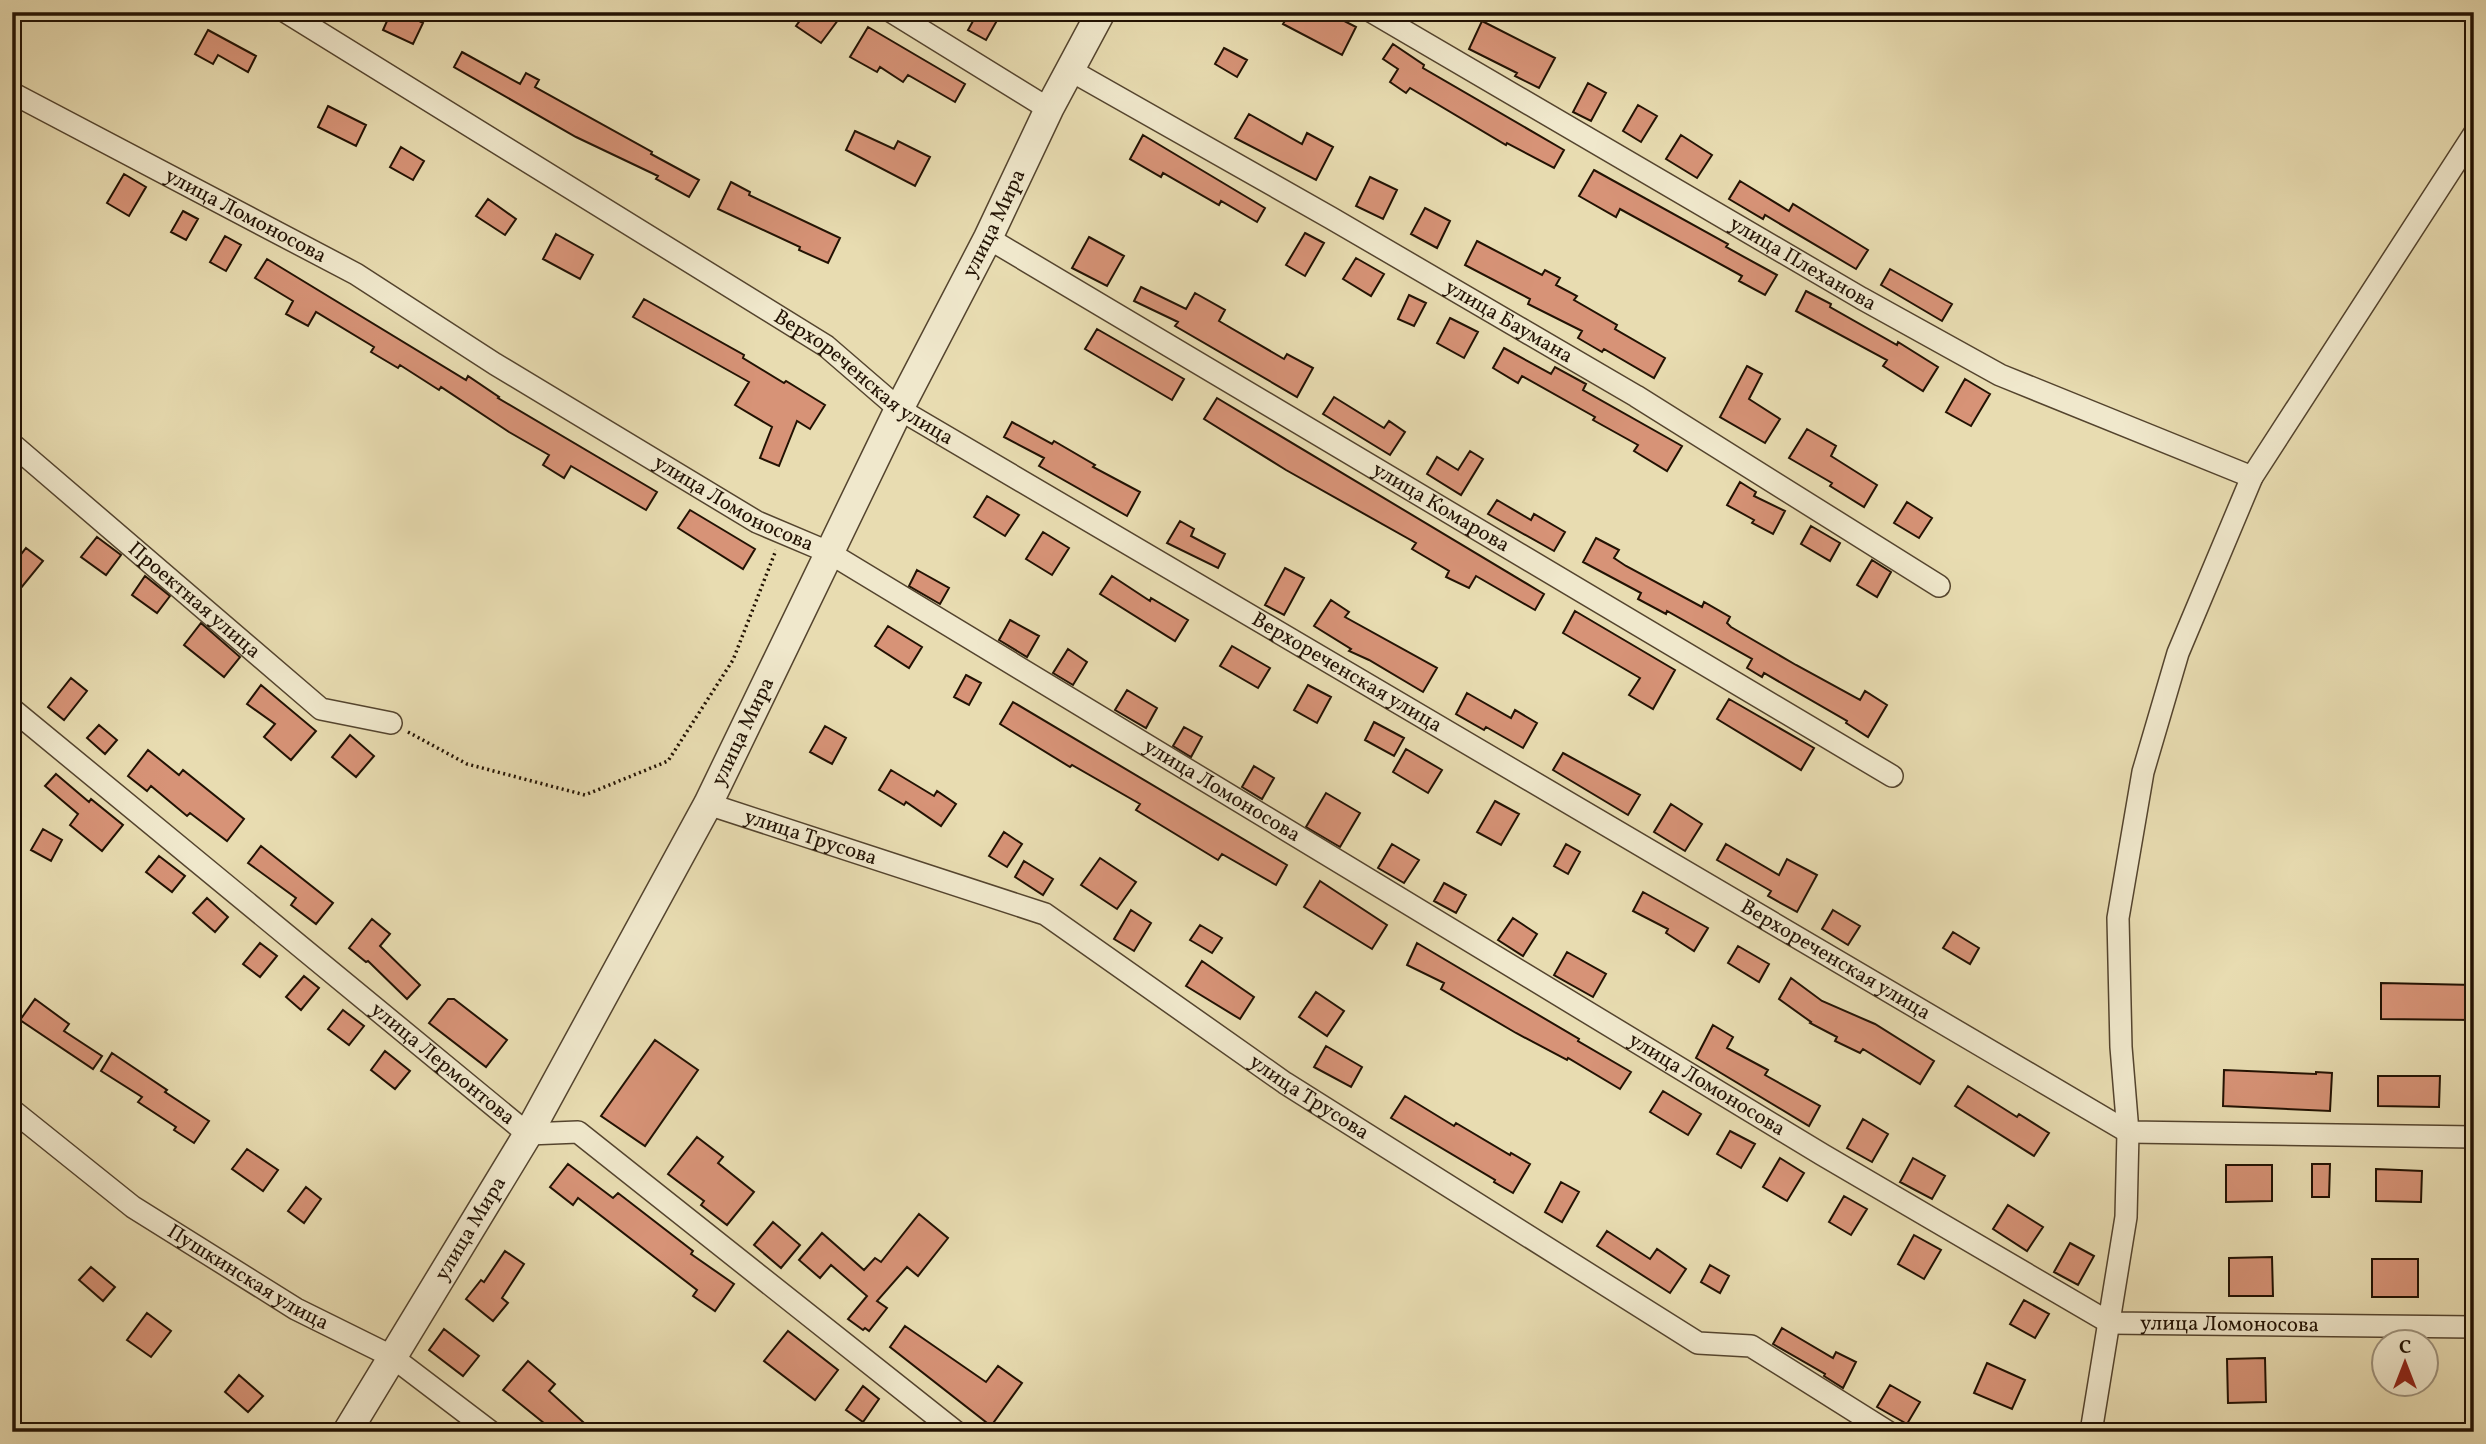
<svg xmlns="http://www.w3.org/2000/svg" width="2486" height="1444" viewBox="0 0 2486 1444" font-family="Vollkorn,serif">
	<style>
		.building { fill: #d79377; stroke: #221203; stroke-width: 2 }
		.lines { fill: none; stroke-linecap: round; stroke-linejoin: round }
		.minor-casing { stroke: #54442e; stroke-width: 24 }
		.tertiary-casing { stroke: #54442e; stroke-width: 31 }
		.path { stroke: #221203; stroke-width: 3.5; stroke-dasharray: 2 3.5; stroke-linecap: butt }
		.minor { stroke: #f0e8cc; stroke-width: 21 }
		.tertiary { stroke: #f0e8cc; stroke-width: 28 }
		.labels { text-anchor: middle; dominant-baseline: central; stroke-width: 5; stroke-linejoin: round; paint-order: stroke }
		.street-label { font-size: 21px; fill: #221203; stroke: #f0e8cc }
	</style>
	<rect width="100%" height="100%" fill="#e8dcb1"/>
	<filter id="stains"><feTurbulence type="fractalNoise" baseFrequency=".00286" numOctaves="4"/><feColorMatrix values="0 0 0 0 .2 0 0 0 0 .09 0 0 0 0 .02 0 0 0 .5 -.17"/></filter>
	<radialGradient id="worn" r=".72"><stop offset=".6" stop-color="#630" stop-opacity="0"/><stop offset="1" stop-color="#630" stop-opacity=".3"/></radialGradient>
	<path class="building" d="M391,12h23l-2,5 11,6 -10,21 -30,-14z
		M806,12h38l-23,31 -25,-17z
		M978,12h12l9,5 -13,23 -18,-10z
		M1290,12h37l29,15 -14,28 -59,-31z
		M1482,21l73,37 -16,30 -24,-12 2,-3 -48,-24z
		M868,27l97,57 -10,18 -47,-27 -5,7 -23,-15 -3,5 -27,-15z
		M208,30l48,26 -8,16 -30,-17 -5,9 -18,-10z
		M1393,44l31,21 -1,3 141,82 -10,18 -47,-25 -1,2 -96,-57 -4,5 -16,-11 8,-13 -15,-10z
		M1224,48l23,12 -10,17 -22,-13z
		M462,52l58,32 6,-11 13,7 -4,7 117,65 -1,2 48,26 -10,17 -33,-18 2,-3 -82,-39 -122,-70z
		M1588,83l18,10 -15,28 -18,-9z
		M1638,105l19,11 -16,26 -18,-11z
		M328,106l38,19 -10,21 -38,-19z
		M1249,114l53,30 5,-11 26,14 -17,33 -81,-42z
		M855,131l39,18 4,-8 32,16 -15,29 -69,-36z
		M1143,135l122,73 -8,14 -36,-21 -2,4 -56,-32 -2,4 -31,-18z
		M1681,135l31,20 -15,23 -31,-19z
		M401,147l23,14 -11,19 -23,-13z
		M1594,170l134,74 -2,3 51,28 -12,20 -26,-14 3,-5 -122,-67 -4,8 -37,-21z
		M124,174l22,13 -17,29 -22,-13z
		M1370,177l27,13 -14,29 -27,-13z
		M1740,181l49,30 4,-7 75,46 -12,19 -91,-54 -2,4 -34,-20z
		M731,182l19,10 -1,3 91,43 -12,25 -29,-13 1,-3 -82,-38z
		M488,199l28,20 -11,16 -29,-19z
		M1425,208l25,13 -13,27 -26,-14z
		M183,211l15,8 -12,21 -15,-8z
		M1305,233l19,10 -19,33 -19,-11z
		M556,234l37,21 -13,24 -37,-20z
		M225,236l16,9 -15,26 -16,-9z
		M1089,237l35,19 -17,30 -35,-18z
		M1477,241l65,34 3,-5 15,8 -4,7 21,11 -3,4 43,25 -2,4 50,29 -11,20 -50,-29 -2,3 -24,-14 4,-7 -54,-27 2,-5 -65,-34z
		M1356,258l28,16 -13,22 -28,-17z
		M267,259l199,121 2,-4 31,21 -1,1 159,94 -11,18 -75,-44 -7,12 -21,-13 6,-10 -40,-23 -68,-45 -2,3 -39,-25 -2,3 -27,-16 3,-5 -58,-35 -8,14 -22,-12 7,-13 -38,-23z
		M1890,269l62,35 -10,17 -61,-36z
		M1141,287l45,22 9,-16 30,17 -6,11 65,38 3,-5 26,14 -16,29 -122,-71 3,-4 -44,-21z
		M1806,291l25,13 -1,3 67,38 1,-3 40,25 -15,24 -40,-25 4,-6 -91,-49z
		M1409,295l17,8 -12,23 -16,-7z
		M644,299l100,56 -1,3 41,25 2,-2 39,24 -15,24 -13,-8 -18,45 -19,-8 12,-31 -37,-22 14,-23 -116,-65z
		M1450,318l28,14 -14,26 -27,-15z
		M1097,329l87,50 -12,21 -87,-51z
		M1504,348l47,26 4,-7 31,17 -3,6 99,56 -15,25 -33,-20 4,-6 -45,-25 2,-3 -73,-41 -4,7 -25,-15z
		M1747,366l15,8 -13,25 31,20 -15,24 -45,-26z
		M1965,379l25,15 -19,32 -25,-14z
		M1334,397l50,31 5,-7 16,11 -15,23 -67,-41z
		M1217,398l327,196 -9,16 -59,-34 -7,12 -23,-11 3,-6 -37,-22 4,-6 -130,-73 -82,-51z
		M1012,422l40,22 2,-3 41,24 -2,2 47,25 -13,24 -88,-50 5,-8 -40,-21z
		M1807,429l29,17 -5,10 46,29 -13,22 -34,-21 2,-3 -43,-25z
		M1470,451l13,8 -22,36 -34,-21 10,-17 21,13z
		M1740,482l16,10 -2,4 31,15 -12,23 -21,-11 2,-3 -27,-15z
		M987,496l32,19 -14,21 -31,-19z
		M1497,500l34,20 3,-6 31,18 -11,19 -66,-37z
		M1907,502l25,16 -13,20 -25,-15z
		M690,510l65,39 -12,20 -65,-41z
		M1180,521l14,8 -3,7 34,18 -7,14 -51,-25z
		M1811,526l29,17 -10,18 -29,-17z
		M1043,532l26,16 -17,27 -26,-16z
		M97,537l24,18 -15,20 -25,-18z
		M1596,538l23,12 -5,8 12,8 76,41 2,-5 26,15 -3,6 4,4 65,38 64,35 5,-9 22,14 -19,32 -22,-14 1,-2 -83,-48 -2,4 -15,-9 5,-9 -85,-48 -1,3 -28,-15 3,-6 -58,-31z
		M26,548l17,13 -31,38v-33z
		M1872,560l19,12 -14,25 -20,-12z
		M1285,568l19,10 -20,37 -19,-10z
		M917,570l32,18 -9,16 -31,-18z
		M145,576l25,20 -13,17 -25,-18z
		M1112,576l38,25 1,-3 37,22 -13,21 -75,-47z
		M1331,600l18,12 -4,5 92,51 -14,24 -54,-32 -20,-9 2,-2 -37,-23z
		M1575,611l100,59 -22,39 -24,-14 11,-17 -77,-45z
		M1010,620l29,16 -12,21 -28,-17z
		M201,623l39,34 -16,20 -40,-32z
		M888,626l34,21 -13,21 -34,-22z
		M1232,646l38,22 -12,20 -38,-22z
		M1068,649l19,13 -14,23 -20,-12z
		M966,675l15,8 -12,22 -15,-8z
		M71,678l16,13 -23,29 -16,-13z
		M261,685l55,46 -25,29 -27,-23 11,-13 -28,-20z
		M1308,685l23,12 -14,26 -23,-13z
		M1127,690l30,18 -11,20 -31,-18z
		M1467,693l44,25 4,-8 22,13 -14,25 -37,-21 -2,3 -28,-16z
		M1729,699l85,49 -13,22 -84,-51z
		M1013,702l274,163 -11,20 -54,-31 -4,6 -82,-50 4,-6 -68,-39 -2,2 -70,-43z
		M1374,722l30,16 -10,18 -29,-16z
		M99,725l18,15 -12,14 -18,-16z
		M825,726l21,12 -14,26 -22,-12z
		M1184,727l18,10 -11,20 -18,-11z
		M350,735l24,21 -18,21 -24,-20z
		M1406,749l36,21 -14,23 -35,-21z
		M148,750l31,25 4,-5 61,49 -17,22 -37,-28 -3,3 -36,-30 -4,5 -19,-15z
		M1563,753l77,42 -12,20 -75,-45z
		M1254,766l20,12 -12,21 -20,-12z
		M891,770l43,26 3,-5 19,13 -15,22 -35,-24 -2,3 -25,-15z
		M56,774l33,28 2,-3 32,26 -21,26 -32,-26 8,-11 -33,-28z
		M1326,793l34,20 -20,34 -34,-20z
		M1495,801l24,13 -18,31 -24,-13z
		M1671,804l31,20 -17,27 -31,-19z
		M43,829l19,11 -11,21 -20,-11z
		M1004,832l18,12 -15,23 -18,-11z
		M1392,844l27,16 -15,23 -26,-15z
		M1566,844l14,8 -12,22 -14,-8z
		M1726,844l53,31 8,-16 30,16 -20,37 -29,-16 3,-5 -54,-31z
		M261,846l72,57 -17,21 -25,-19 5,-7 -48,-35z
		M159,856l26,20 -13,16 -26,-20z
		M1100,858l36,24 -19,27 -36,-24z
		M1024,861l29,18 -10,16 -28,-18z
		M1320,881l67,44 -15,24 -68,-42z
		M1444,883l22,12 -10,18 -22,-12z
		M1643,892l65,36 -14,23 -28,-18 2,-4 -35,-18z
		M207,898l21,19 -13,15 -22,-19z
		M1131,910l20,13 -17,28 -20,-12z
		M1833,910l27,16 -12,19 -26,-16z
		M1513,918l24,16 -14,22 -25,-16z
		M372,919l18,15 -10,12 40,39 -13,14 -39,-38 -2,1 -17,-14z
		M1200,925l22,13 -10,15 -22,-13z
		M1953,932l26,16 -9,16 -27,-16z
		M260,943l17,13 -17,21 -17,-13z
		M1417,943l162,96 -1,2 53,31 -11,17 -52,-31 -1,2 -51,-27 -75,-44 3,-6 -37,-18z
		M1738,946l31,18 -10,18 -31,-19z
		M1567,952l39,22 -13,23 -39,-22z
		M1202,961l52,36 -14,22 -54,-33z
		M304,976l15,12 -18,22 -15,-13z
		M1791,978l31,23 53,23 59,37 -14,23 -57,-35 -3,4 -25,-12 2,-4 -27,-14 1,-1 -32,-23z
		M2381,983l93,2v35l-93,-1z
		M1316,992l28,19 -17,25 -28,-19z
		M35,999l34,25 -5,7 38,25 -9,13 -73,-49z
		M448,999h6l53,41 -21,27 -57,-44z
		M343,1010l21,16 -15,19 -21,-16z
		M1713,1025l20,12 -6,11 41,22 -3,5 55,31 -11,20 -113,-68z
		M655,1040l43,30 -53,76 -44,-30z
		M1326,1046l36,21 -11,20 -37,-20z
		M385,1051l25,20 -15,18 -24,-19z
		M112,1053l55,37 -2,2 44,29 -15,22 -20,-13 2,-3 -38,-25 4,-5 -41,-26z
		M2224,1070l92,4v-2l16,1 -2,38 -107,-5z
		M2378,1076h62l-1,31 -61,-1z
		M1968,1086l49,31 2,-3 30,19 -15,23 -79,-50z
		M1663,1091l38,23 -13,21 -38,-23z
		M1405,1096l49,30 2,-3 54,32 1,-2 19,11 -17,29 -19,-11 1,-2 -104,-62z
		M1863,1119l25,15 -16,28 -25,-14z
		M1730,1131l25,13 -14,24 -24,-14z
		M697,1137l26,20 -5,6 36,29 -27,33 -26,-20 3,-4 -36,-27z
		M247,1149l31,21 -15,21 -31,-22z
		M1780,1158l24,15 -17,28 -24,-14z
		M1913,1158l32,18 -13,23 -32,-17z
		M568,1164l45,34 5,-5 75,58 -2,3 43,30 -19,27 -22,-15 4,-6 -119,-92 -5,7 -23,-18z
		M2312,1164h18l-1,33h-17z
		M2226,1165h46v36l-46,1z
		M2376,1169l46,2 -1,31 -45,-1z
		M1561,1182l18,10 -17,30 -17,-10z
		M306,1187l15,12 -17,24 -16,-12z
		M1844,1196l23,13 -16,26 -22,-13z
		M2008,1205l35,22 -16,24 -34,-22z
		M919,1214l29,24 -30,38 -11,-9 -30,34 10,7 -18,23 -4,-3 -2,2 -15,-11 19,-23 -36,-31 -11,13 -21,-18 23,-27 42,37 11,-12 6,4z
		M773,1222l27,23 -19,23 -27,-23z
		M1607,1231l43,28 7,-10 29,20 -16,24 -73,-47z
		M1914,1235l27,15 -17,29 -26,-15z
		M2070,1243l24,13 -16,29 -24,-13z
		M505,1251l19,13 -22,34 6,5 -15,18 -27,-22 15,-19 3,2z
		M2272,1257l1,39h-44v-38z
		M2372,1259h46v38h-46z
		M1710,1265l19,11 -9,17 -19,-11z
		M91,1267l24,20 -12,14 -24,-21z
		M2024,1300l25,14 -14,24 -25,-14z
		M147,1313l24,18 -20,26 -24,-17z
		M905,1326l81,56 12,-16 24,17 -31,43 -101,-79z
		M1782,1328l51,30 3,-6 20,10 -13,26 -19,-12 1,-2 -52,-30z
		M444,1329l35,27 -16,20 -34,-26z
		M788,1331l50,39 -23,30 -51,-39z
		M2265,1358l1,44 -38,1 -1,-44z
		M528,1361l27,23 -6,7 45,41h-39l-52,-42z
		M1987,1363l38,17 -13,29 -38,-16z
		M239,1375l24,21 -15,16 -23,-20z
		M1890,1385l30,17 -13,22 -30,-17z
		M863,1386l16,13 -16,23 -17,-12z"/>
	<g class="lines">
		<g class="minor-casing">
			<g id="minor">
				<path id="s1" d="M286,12l540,334 73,63 1229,723 346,5"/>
				<path d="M892,12l157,97"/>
				<path id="s2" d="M1372,12l489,286 139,77 252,102"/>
				<path id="s3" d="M1070,70l261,148 305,178 303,190"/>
				<path id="s4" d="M12,93l344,181 139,90 262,158 71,30 995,603 287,168 364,4"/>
				<path id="s5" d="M988,238l904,538"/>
				<path id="s6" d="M12,444l309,265 70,14"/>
				<path id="s7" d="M12,709l516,425 50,-2 378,300"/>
				<path id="s8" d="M708,804l337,110 240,169 413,260 53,3 137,86"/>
				<path id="s9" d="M12,1110l121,97 163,102 95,47 100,76"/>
				<path d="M2091,1432l35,-215 2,-85 -7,-85 -3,-129 25,-146 35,-119 74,-176 222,-343"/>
			</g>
		</g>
		<g class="tertiary-casing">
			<g id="tertiary">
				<path id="s10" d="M347,1432l181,-298 180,-330 191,-395 89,-171 61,-129 52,-97"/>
			</g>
		</g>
		<path class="path" d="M408,732l59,32 118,31 83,-34 65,-101 43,-110"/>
		<use href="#minor" class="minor"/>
		<use href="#tertiary" class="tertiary"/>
	</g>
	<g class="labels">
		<g class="street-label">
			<text stroke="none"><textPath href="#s4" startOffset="264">улица Ломоносова</textPath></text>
			<text stroke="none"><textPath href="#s10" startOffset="1372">улица Мира</textPath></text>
			<text stroke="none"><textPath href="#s2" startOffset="499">улица Плеханова</textPath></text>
			<text stroke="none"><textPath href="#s3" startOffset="506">улица Баумана</textPath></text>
			<text stroke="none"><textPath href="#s1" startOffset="684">Верхореченская улица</textPath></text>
			<text stroke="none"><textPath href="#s4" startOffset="831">улица Ломоносова</textPath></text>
			<text stroke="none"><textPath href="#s5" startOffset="527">улица Комарова</textPath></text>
			<text stroke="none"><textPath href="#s6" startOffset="240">Проектная улица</textPath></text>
			<text stroke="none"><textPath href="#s1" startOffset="1251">Верхореченская улица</textPath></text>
			<text stroke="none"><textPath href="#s10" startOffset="805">улица Мира</textPath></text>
			<text stroke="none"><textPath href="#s4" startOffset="1398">улица Ломоносова</textPath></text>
			<text stroke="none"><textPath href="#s8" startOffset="108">улица Трусова</textPath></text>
			<text stroke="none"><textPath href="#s1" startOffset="1818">Верхореченская улица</textPath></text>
			<text stroke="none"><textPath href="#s7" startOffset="558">улица Лермонтова</textPath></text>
			<text stroke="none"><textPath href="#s4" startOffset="1965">улица Ломоносова</textPath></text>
			<text stroke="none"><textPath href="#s8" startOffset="676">улица Трусова</textPath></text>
			<text stroke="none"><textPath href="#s10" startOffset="238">улица Мира</textPath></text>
			<text stroke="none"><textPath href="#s9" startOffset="290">Пушкинская улица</textPath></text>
			<text stroke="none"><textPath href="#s4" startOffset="2553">улица Ломоносова</textPath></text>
		</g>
	</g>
	<rect width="2486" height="1444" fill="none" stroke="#e8dcb1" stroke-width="42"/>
	<rect x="14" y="14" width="2458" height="1416" fill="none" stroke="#221203" stroke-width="3.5"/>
	<rect x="21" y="21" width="2444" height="1402" fill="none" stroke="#221203" stroke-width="2"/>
	<g transform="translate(2405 1363)"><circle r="33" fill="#f0e8cc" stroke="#9e927c" stroke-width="2"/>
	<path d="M0-5L12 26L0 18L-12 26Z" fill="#8f2418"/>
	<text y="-10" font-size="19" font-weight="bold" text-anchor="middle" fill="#221203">С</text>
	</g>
	<rect width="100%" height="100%" filter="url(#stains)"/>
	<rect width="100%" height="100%" fill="url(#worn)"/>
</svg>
